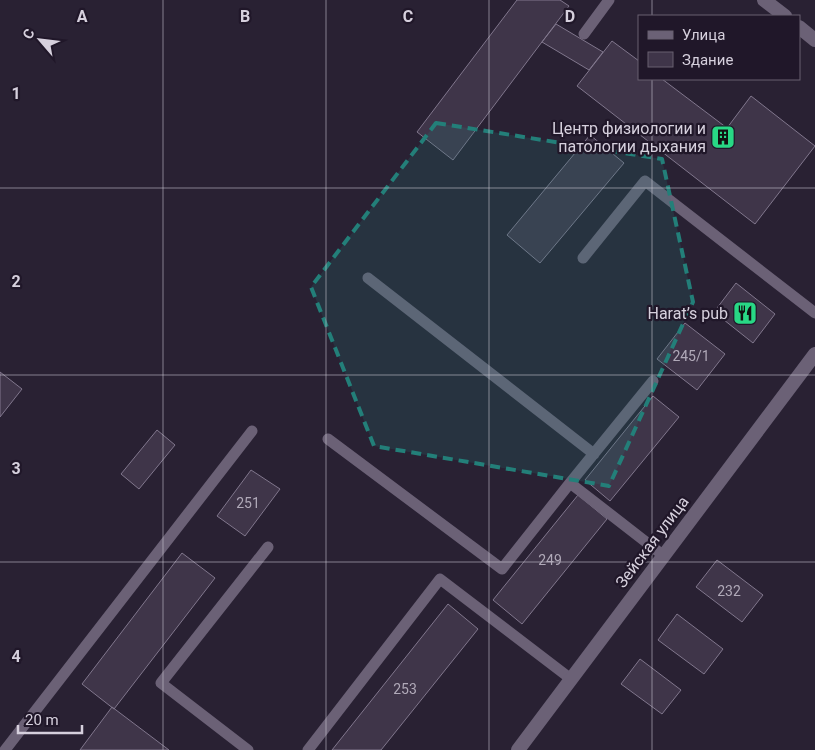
<svg xmlns="http://www.w3.org/2000/svg" width="815" height="750" viewBox="0 0 815 750" font-family="Roboto,sans-serif">
	<style>
		.building { fill: #3f3549; stroke: #81778d }
		.lines { fill: none; stroke-linecap: round; stroke-linejoin: round }
		.service { stroke: #6b6176; stroke-width: 11 }
		.tertiary { stroke: #6b6176; stroke-width: 14 }
		.secondary { stroke: #6b6176; stroke-width: 14 }
		.marked { fill: #237f79; fill-opacity: 0.2; stroke: #237f79; stroke-width: 4; stroke-dasharray: 10 6; stroke-linejoin: round }
		.grid { fill: none; stroke: #d6d0dd; stroke-width: 1; stroke-opacity: 0.55 }
		.labels { text-anchor: middle; dominant-baseline: central; stroke-width: 4.5; stroke-linejoin: round; paint-order: stroke }
		.number-label { font-size: 14px; fill: #b0a9b8 }
		.poi-label { font-size: 16px; fill: #d6d0dd; stroke: #201729; text-anchor: end }
		.street-label { font-size: 16px; fill: #d6d0dd; stroke: #201729 }
		.grid-label { font-size: 16px; text-anchor: middle; font-weight: bold; fill: #d6d0dd; stroke: #201729; stroke-width: 4.5; stroke-linejoin: round; paint-order: stroke }
	</style>
	<rect width="100%" height="100%" fill="#292133"/>
	<path class="building" d="M517,0h43l9,6 -116,154 -36,-28z
		M556,24l47,28 -14,18 -47,-28z
		M612,41l27,20v18h23l65,49 24,-32 64,50 -60,78 -178,-138z
		M590,135l34,28 -84,100 -33,-28z
		M736,283l39,31 -22,29 -39,-31z
		M685,323l40,31 -28,36 -40,-31z
		M0,372l22,17 -22,28z
		M653,396l26,21 -69,84 -25,-21z
		M157,430l18,15 -36,44 -18,-15z
		M251,470l29,19 -35,47 -28,-20z
		M578,495l29,24 -85,105 -29,-24z
		M182,553l33,25 -101,131 -32,-25z
		M717,560l46,35 -21,27 -46,-35z
		M448,604l30,25 -97,121h-49z
		M677,614l46,35 -19,25 -46,-34z
		M640,659l41,31 -19,24 -41,-30z
		M112,707l57,43h-89z"/>
	<g class="lines">
		<path class="service" d="M584,34l25,-34
			M583,258l62,-77 170,132
			M368,278l226,176
			M328,439l174,130 68,-86 94,73
			M570,483l83,-102
			M5,750l247,-319
			M248,750l-87,-67 107,-136
			M308,750l132,-171 131,100"/>
		<path class="tertiary" d="M518,750l297,-396"/>
		<path class="secondary" d="M764,0l21,16
			M799,27l16,13"/>
	</g>
	<path class="marked" d="M436,123l226,36 31,143 -84,184 -235,-40 -63,-159z"/>
	<path class="grid" d="M163,0v750M326,0v750M489,0v750M652,0v16M652,79v671M0,188h815M0,375h815M0,562h815"/>
	<defs>
		<g id="building-square" transform="scale(1.25)"><rect x="-9" y="-9" width="18" height="18" rx="4" fill="#28d885" stroke="#201729"/><path d="M-4-6H4V6H1V3H-1V6H-4ZM-2.5-4.3h1.7v1.8h-1.7ZM.8-4.3h1.7v1.8H.8ZM-2.5-1h1.7V.8h-1.7ZM.8-1h1.7V.8H.8Z" fill="#111"/></g>
		<g id="restaurant-square" transform="scale(1.25)"><rect x="-9" y="-9" width="18" height="18" rx="4" fill="#28d885" stroke="#201729"/><path d="M-5-6h1v4h1v-4h1v4h1v-4h1v5L-1.5 .5V6h-2V.5L-5-1ZM5-6V6H3V1.5H1.5Q1.5-4 5-6Z" fill="#111"/></g>
	</defs>
	<g fill-rule="evenodd">
		<use href="#building-square" x="723" y="137"/>
		<use href="#restaurant-square" x="745" y="313"/>
	</g>
	<g class="labels">
		<g class="number-label">
			<text x="691" y="356">245/1</text>
			<text x="248" y="503">251</text>
			<text x="550" y="560">249</text>
			<text x="729" y="591">232</text>
			<text x="405" y="689">253</text>
		</g>
		<g class="poi-label">
			<text x="706" y="128">Центр физиологии и<tspan x="706" dy="18">патологии дыхания</tspan></text>
			<text x="728" y="313">Harat’s pub</text>
		</g>
		<g class="street-label">
			<text transform="translate(652 542) rotate(-53)">Зейская улица</text>
		</g>
	</g>
	<g class="grid-label">
		<text x="82" y="22">A</text>
		<text x="245" y="22">B</text>
		<text x="408" y="22">C</text>
		<text x="570" y="22">D</text>
		<text x="16" y="99">1</text>
		<text x="16" y="287">2</text>
		<text x="16" y="474">3</text>
		<text x="16" y="662">4</text>
	</g>
	<rect x="638" y="15" width="162" height="65" fill="#201729" stroke="#696171"/>
	<rect x="648" y="31" width="25" height="8" fill="#6b6176" stroke="#696171"/>
	<text x="682" y="40" font-size="15" fill="#d6d0dd">Улица</text>
	<rect x="648" y="52" width="25" height="15" fill="#3f3549" stroke="#696171"/>
	<text x="682" y="65" font-size="15" fill="#d6d0dd">Здание</text>
	<g transform="translate(40 40) rotate(298)" stroke="#201729" stroke-width="4" paint-order="stroke">
	<path d="M0-4L9 19L0 12L-9 19Z" fill="#d6d0dd"/>
	<text y="-8" font-size="14" font-weight="bold" text-anchor="middle" fill="#d6d0dd">С</text>
	</g>
	<path d="M18 725v8h64v-8" fill="none" stroke="#d6d0dd" stroke-width="2.5"/>
	<text x="25" y="725" font-size="15" fill="#d6d0dd" stroke="#201729" stroke-width="4" paint-order="stroke">20 m</text>
</svg>
